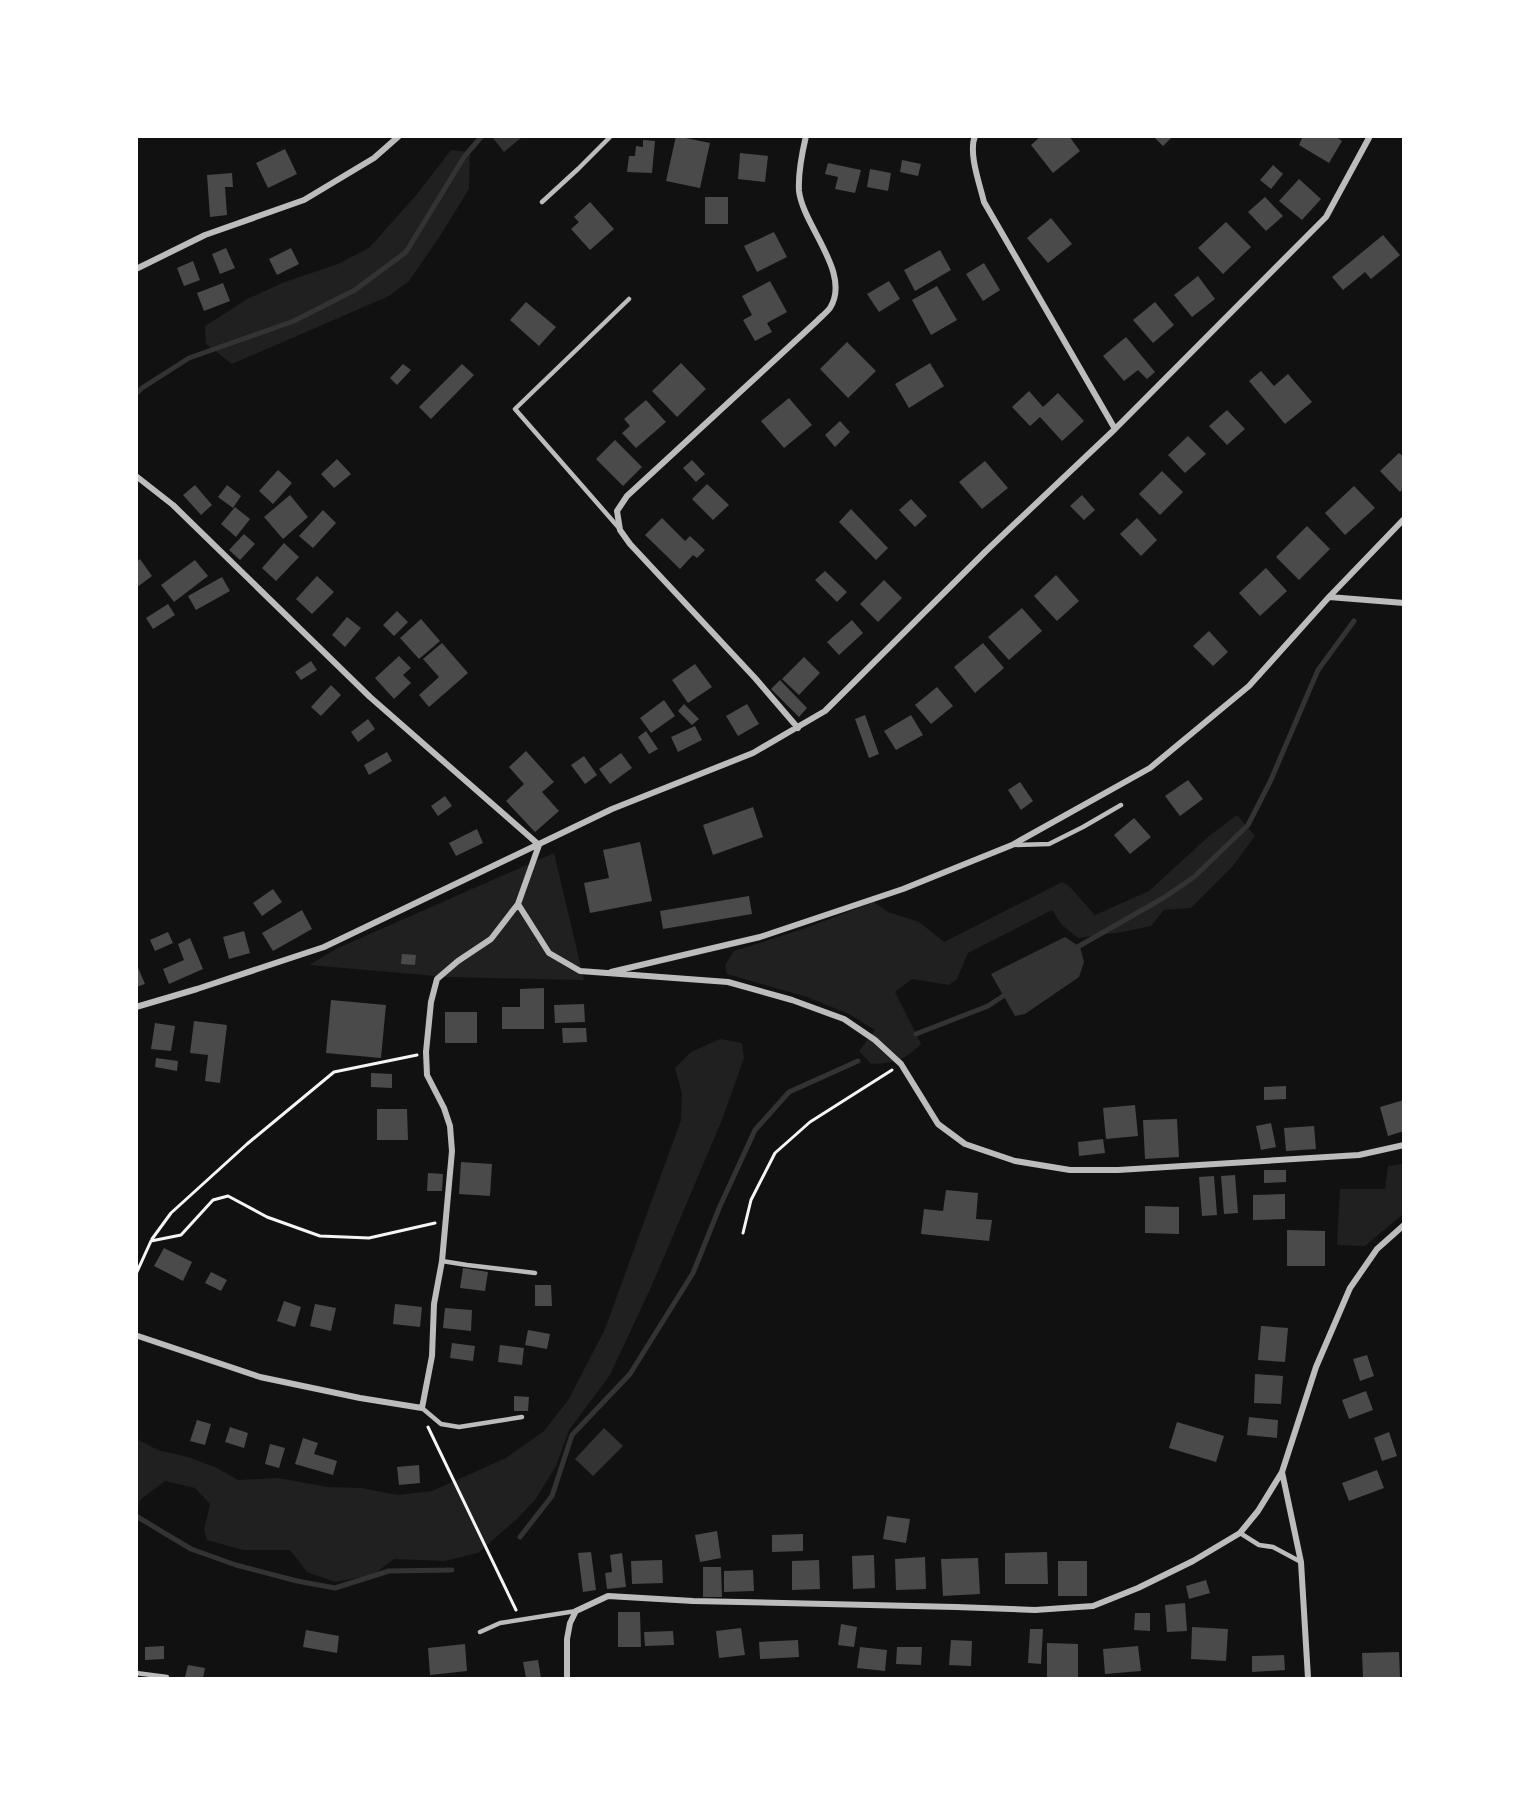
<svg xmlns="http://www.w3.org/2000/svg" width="1540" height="1815" viewBox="0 0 1540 1815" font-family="'Open Sans',sans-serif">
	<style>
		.green { fill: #202020 }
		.water { fill: #333 }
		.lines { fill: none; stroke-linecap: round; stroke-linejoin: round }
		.stream { stroke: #333; stroke-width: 5 }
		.building { fill: #4a4a4a }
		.path { stroke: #f5f5f5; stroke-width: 3 }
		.service { stroke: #bcbcbc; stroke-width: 4.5 }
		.minor { stroke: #bcbcbc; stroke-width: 6 }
	</style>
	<rect width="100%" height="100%" fill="#111"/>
	<path class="green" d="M451,150l19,2 -1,37 -29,47 -31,45 -20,15 -157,68 -26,-20 -1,-18 44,-28 36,-16 53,-18 31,-16 48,-54z
		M1237,815l18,21 -23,31 -41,41 -27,2 -13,16 -29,6 -44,6 -16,-13 -10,-15 -84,43 -11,26 -8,6 -37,-6 -17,13 26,52c-17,17 -27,19 -50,20l-12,-13 16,-21 -26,-16 -42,-17 -80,-23 -2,-9 9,-14 69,-22 71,-27 14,10 31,10 25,20 118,-60 7,4 26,29 54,-24 60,-55z
		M554,853l30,127 -137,-3 -138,-12 29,-17z
		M720,1039l22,4 2,15 -22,62 -70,165 -42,90 -41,55 -13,36 -21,34 -18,19 -39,34 -34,8 -50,-2 -21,16 -38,7 -28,-10 -17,-22h-47l-36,-10 -3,-10 6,-26 -15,-16 -30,-7 -25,19 -3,11v-72l21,11 30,7 29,11 21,12 40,-2 50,9 33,1 37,7 34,-4 74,-33 38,-27 25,-32 36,-70 76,-209 1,-26 -7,-26 16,-16z
		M1403,1164v50l-38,32 -28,-1 3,-56h45l3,-23z"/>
	<path class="water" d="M492,137h30l-18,15z
		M1065,937l15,10 4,15 -5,15 -54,37 -10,2 -24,-42z
		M604,1428l19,18 -30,30 -18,-17z"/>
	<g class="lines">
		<path class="stream" d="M136,394l6,-6 47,-30 105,-37 61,-31 51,-38 58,-95 18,-21
			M1074,949l91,-52 29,-20 54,-52 22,-43 48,-112 36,-49
			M916,1034l72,-28 21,-14
			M136,1516l55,33 45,16 61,16 38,7 54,-17 63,-1
			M520,1537l32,-41 20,-61 58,-61 63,-101 27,-67 35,-76 34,-38 69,-31"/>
	</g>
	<path class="building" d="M676,136l34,7 -10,45 -34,-7z
		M1041,136h28l11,15 -27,22 -22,-28z
		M1153,136h20l-10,10z
		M1303,136h32l7,5 -13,22 -30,-18z
		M643,140l12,1 -3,32 -25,-1 2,-16h6l1,-10 7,1z
		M285,149l12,25 -29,14 -12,-25z
		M740,153l28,3 -3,26 -27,-3z
		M902,160l19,4 -3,12 -18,-4z
		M828,163l33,7 -6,23 -20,-4 3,-12 -13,-3z
		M1273,165l10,9 -12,15 -11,-9z
		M870,169l21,4 -3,18 -21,-4z
		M232,173l1,14h-8l2,28 -17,2 -3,-42z
		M1299,179l22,20 -19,21 -23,-19z
		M705,197h23v27h-23z
		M1265,197l18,19 -17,15 -18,-19z
		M590,202l24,27 -24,21 -19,-21 8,-7 -5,-5z
		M1051,218l21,26 -24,19 -21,-25z
		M1226,222l25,25 -28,27 -25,-26z
		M774,232l13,25 -30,15 -13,-26z
		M1383,235l17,20 -29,24 -6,-7 -22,18 -11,-13z
		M226,248l9,20 -15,6 -8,-20z
		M291,248l8,16 -22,11 -8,-16z
		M940,250l11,20 -36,21 -11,-21z
		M193,261l7,19 -16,6 -7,-18z
		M984,263l16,27 -17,11 -17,-27z
		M1198,276l17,23 -23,18 -18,-22z
		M770,281l17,31 -20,11 5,9 -17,9 -12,-21 9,-5 -10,-19z
		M889,281l11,18 -21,13 -12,-18z
		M223,283l7,18 -26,10 -7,-18z
		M937,286l20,34 -26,15 -19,-35z
		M526,302l30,25 -17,19 -29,-26z
		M1155,302l19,23 -21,18 -20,-23z
		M1126,337l29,35 -8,7 -9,-9 -14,11 -21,-25z
		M847,342l29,29 -28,27 -28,-29z
		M681,363l25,26 -29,28 -25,-26z
		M930,363l14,23 -35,22 -14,-24z
		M403,364l8,6 -14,15 -7,-7z
		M462,364l12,11 -43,44 -12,-12z
		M1261,371l13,15 14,-12 24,28 -27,22 -36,-43z
		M1029,391l14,16 15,-14 26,28 -22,20 -22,-24 -10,9 -18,-19z
		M789,398l23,27 -28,23 -23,-27z
		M646,400l20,22 -30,26 -14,-15 8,-7 -6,-7z
		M1227,410l18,19 -18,16 -18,-19z
		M840,421l10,11 -15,15 -10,-12z
		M1188,436l18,18 -21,19 -17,-18z
		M615,440l27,27 -19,19 -27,-27z
		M1399,453l5,4v31l-4,4 -20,-21z
		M337,459l14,15 -17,14 -13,-14z
		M692,460l13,14 -9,8 -13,-14z
		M985,461l23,27 -26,21 -23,-27z
		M278,470l14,13 -19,21 -14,-13z
		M1162,471l21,21 -23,23 -21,-21z
		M707,484l22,21 -16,15 -21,-21z
		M195,485l17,20 -11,10 -18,-20z
		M227,485l14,11 -8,12 -15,-11z
		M1354,486l21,22 -30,27 -20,-22z
		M290,495l18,22 -25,22 -19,-22z
		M1082,495l13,15 -11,10 -14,-14z
		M911,499l16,17 -12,11 -16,-17z
		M235,507l15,12 -14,18 -15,-13z
		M851,509l37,39 -12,12 -37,-38z
		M323,510l13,13 -23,25 -14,-12z
		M662,518l23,23 5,-5 15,14 -8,8 -4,-3 -13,14 -35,-34z
		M1137,518l20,22 -16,16 -21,-22z
		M1307,526l23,23 -31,31 -23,-23z
		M244,534l11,10 -15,16 -11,-10z
		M284,543l15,14 -23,24 -14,-13z
		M140,559l12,17 -16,12v-26z
		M195,560l13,16 -34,26 -13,-17z
		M1266,568l21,23 -27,25 -21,-23z
		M825,571l22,21 -10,10 -22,-22z
		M1056,575l23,26 -22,20 -23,-25z
		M317,576l17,16 -22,22 -16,-15z
		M222,577l8,14 -34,19 -8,-14z
		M884,580l18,18 -24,24 -18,-18z
		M168,604l7,11 -22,14 -7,-11z
		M1022,608l20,23 -33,29 -21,-23z
		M397,611l11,11 -14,14 -11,-11z
		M347,617l14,11 -16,19 -13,-12z
		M421,619l19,22 -21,18 -19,-21z
		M852,620l11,13 -24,22 -12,-13z
		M1209,631l19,21 -15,14 -20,-20z
		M442,643l26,30 -39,34 -10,-12 20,-18 -16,-18z
		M983,643l21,25 -29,25 -21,-26z
		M399,656l12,12 -8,7 8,8 -17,16 -19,-21z
		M804,657l16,16 -21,22 -17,-16z
		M311,661l6,9 -16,10 -6,-8z
		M695,664l17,23 -24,16 -16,-23z
		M780,680l27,28 -8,9 -28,-28z
		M331,685l10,10 -20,21 -10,-9z
		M937,687l16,19 -22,18 -16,-19z
		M664,700l11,16 -24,17 -11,-15z
		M684,704l15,15 -7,6 -14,-14z
		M747,704l12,20 -21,12 -12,-20z
		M865,715l14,39 -10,4 -14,-39z
		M911,715l12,20 -27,15 -12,-19z
		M368,719l7,10 -17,13 -7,-10z
		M695,726l7,14 -24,12 -7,-15z
		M646,731l12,18 -9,5 -11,-17z
		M526,751l28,31 -12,10 17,19 -24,21 -29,-31 18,-17 -15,-17z
		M387,752l5,9 -23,14 -5,-10z
		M621,753l11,15 -22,16 -11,-15z
		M584,756l13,19 -12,9 -14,-19z
		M1188,780l15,19 -23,17 -15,-20z
		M1020,782l13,19 -12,9 -13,-20z
		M445,796l7,10 -14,10 -7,-10z
		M753,807l10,30 -50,18 -10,-30z
		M1134,818l17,19 -21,17 -16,-19z
		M477,829l6,14 -27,13 -7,-13z
		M640,842l12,59 -62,12 -6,-30 25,-5 -6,-28z
		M273,889l9,13 -20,14 -9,-13z
		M749,896l3,18 -89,15 -3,-18z
		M302,910l10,19 -39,22 -11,-18z
		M244,931l6,22 -21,6 -6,-22z
		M168,932l5,11 -18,8 -5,-11z
		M190,938l13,31 -34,15 -6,-15 21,-9 -6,-16z
		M402,954l14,1 -1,10 -14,-1z
		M136,963l9,21 -9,3z
		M544,988v41h-42v-22h18v-18z
		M331,1000l55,5 -5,53 -55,-5z
		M584,1004l1,18 -30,1 -1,-18z
		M445,1012h32v31h-32z
		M194,1021l33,4 -7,58 -15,-2 3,-26 -18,-2z
		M155,1023l20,3 -4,25 -20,-2z
		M562,1028h24l1,14 -24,1z
		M156,1058l22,3 -1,10 -22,-4z
		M371,1073l21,1v14l-21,-1z
		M1286,1086v13l-22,1v-13z
		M1404,1100v31l-16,5 -8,-29z
		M1135,1105l3,31 -32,3 -3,-31z
		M377,1109h30l1,31h-31z
		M1177,1119l2,38 -34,2 -2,-39z
		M1271,1123l5,24 -15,3 -5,-24z
		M1314,1126l2,23 -30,2 -2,-23z
		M1103,1139l2,14 -26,3 -1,-14z
		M461,1162l31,2 -2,32 -31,-2z
		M1264,1170h22v12l-22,1z
		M428,1173l15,1 -1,17h-15z
		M1235,1175l3,38 -14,1 -3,-38z
		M1214,1176l3,39 -15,1 -3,-39z
		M946,1190l32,3 -2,26 16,1 -3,21 -68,-7 3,-25 19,2z
		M1285,1194v25l-32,1v-25z
		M1145,1206l34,1v27l-34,-1z
		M1287,1230l38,1v35h-38z
		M164,1248l28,14 -9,19 -29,-15z
		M463,1268l25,4 -3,19 -25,-3z
		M211,1272l16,8 -6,11 -16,-8z
		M535,1285h16l1,21h-17z
		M284,1301l17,6 -6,20 -18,-6z
		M315,1304l21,4 -5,23 -21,-5z
		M395,1304l27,3 -2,20 -27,-3z
		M445,1308l27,2 -1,21 -28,-3z
		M1261,1326l27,2 -3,34 -27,-2z
		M528,1330l22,4 -3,15 -22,-4z
		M452,1343l23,3 -2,15 -23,-3z
		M500,1345l24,3 -2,17 -24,-3z
		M1367,1355l7,21 -14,5 -7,-22z
		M1255,1374l28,2 -2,28 -27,-1z
		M1366,1391l7,19 -24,9 -7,-19z
		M514,1396l15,1 -1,14h-14z
		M1249,1417l29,3 -1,18 -30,-3z
		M197,1420l14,4 -6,21 -15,-4z
		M1177,1422l47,14 -8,26 -47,-14z
		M230,1427l18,6 -4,15 -19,-6z
		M1389,1432l8,24 -15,5 -8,-23z
		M303,1438l15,5 -4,11 23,7 -4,14 -38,-11z
		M270,1444l15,4 -6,20 -14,-4z
		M419,1465l1,18 -21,2 -2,-18z
		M1377,1470l7,18 -35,13 -7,-18z
		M887,1516l23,3 -4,24 -23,-4z
		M717,1531l4,27 -21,4 -5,-27z
		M803,1534v17l-31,1v-17z
		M591,1552l5,38 -13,2 -5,-39z
		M1047,1552l1,32h-43v-31z
		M622,1553l4,34 -19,2 -2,-16 7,-1 -2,-17z
		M874,1555l1,33 -22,1 -1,-33z
		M925,1557l1,32 -30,1 -1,-31z
		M978,1558l2,36 -37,2 -2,-37z
		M662,1560l1,23 -31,1 -1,-23z
		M819,1560l1,29 -28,1v-29z
		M1058,1561h29v35h-29z
		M703,1567h18l1,30h-19z
		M753,1570l1,21 -30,1v-21z
		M1206,1580l4,13 -21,6 -3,-13z
		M1185,1603l2,28 -20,1 -2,-27z
		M618,1612h22l1,35h-23z
		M1135,1613h15v18l-16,-1z
		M841,1624l16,3 -3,20 -16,-2z
		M1192,1627l36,2 -2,32 -35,-2z
		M741,1628l4,27 -26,3 -3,-27z
		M1030,1629h13l-2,35 -13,-1z
		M306,1630l33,6 -2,17 -34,-6z
		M673,1631l1,14 -29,1 -1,-14z
		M798,1640l1,17 -39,2 -1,-17z
		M951,1640l21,1 -1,25 -22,-1z
		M1047,1643l31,1v33h-31z
		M465,1644l2,27 -37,4 -2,-27z
		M164,1646v13l-19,1v-13z
		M1138,1646l3,25 -36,3 -2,-25z
		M860,1647l27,3 -2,21 -28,-3z
		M897,1647h25l-1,18 -25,-1z
		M1399,1652l1,26h-37l-1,-25z
		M1284,1655l1,15 -33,2v-16z
		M538,1660l3,18h-15l-3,-16z
		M188,1665l17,3 -2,10 -18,-1z"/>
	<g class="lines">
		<path class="path" d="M743,1233l8,-33 24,-47 35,-31 82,-52
			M152,1239l19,-26 76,-69 87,-72 83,-17
			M136,1274l15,-33 30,-6 32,-35 15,-4 39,21 53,19 49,2 66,-15
			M428,1427l88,183"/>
		<path class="service" d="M542,202l36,-33 33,-33
			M619,528l-104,-119 114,-110
			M1012,845l37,-1 34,-17 38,-22
			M442,1261l25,4 68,8
			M422,1408l19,16 18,3 63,-10
			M1240,1533l19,12 14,2 28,15
			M480,1632l20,-9 76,-12
			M136,1673l31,4"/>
		<path class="minor" d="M975,136c-7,17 5,49 9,66l131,227
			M136,269l69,-34 99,-35 70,-42 25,-22
			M136,476l37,29 197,192 169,148 -21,59 31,49 31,18 148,11 64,18 52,19 31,21 26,24 37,60 27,20 50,17 55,9h48l241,-15 45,-10
			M1329,597l75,6
			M798,728l-43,-50 -125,-134 -10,-14 -3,-19 10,-15 190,-175c4,-4 9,-8 13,-13 22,-35 -27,-82 -31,-117 -1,-16 3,-38 7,-55
			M611,972l149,-35 143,-48 109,-44 138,-77 99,-82 80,-89 75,-78
			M136,1007l61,-18 127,-42 288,-138 141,-56 72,-42 161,-160 129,-122 211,-212 44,-81
			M138,1336l122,41 100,21 62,10 10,-52 2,-52 8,-43 10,-110 -2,-25 -6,-18 -17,-33 -1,-23 5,-50 6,-23 21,-18 33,-22 27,-35
			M1282,1472l19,90 7,116
			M567,1678v-39l3,-16 6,-12 32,-15 85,5 263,6 79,3 58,-4 45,-18 55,-27 47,-28 18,-22 24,-39 34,-105 34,-79 27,-39 27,-24"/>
	</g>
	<rect width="1540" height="1815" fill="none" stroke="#ffffff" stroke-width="276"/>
</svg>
